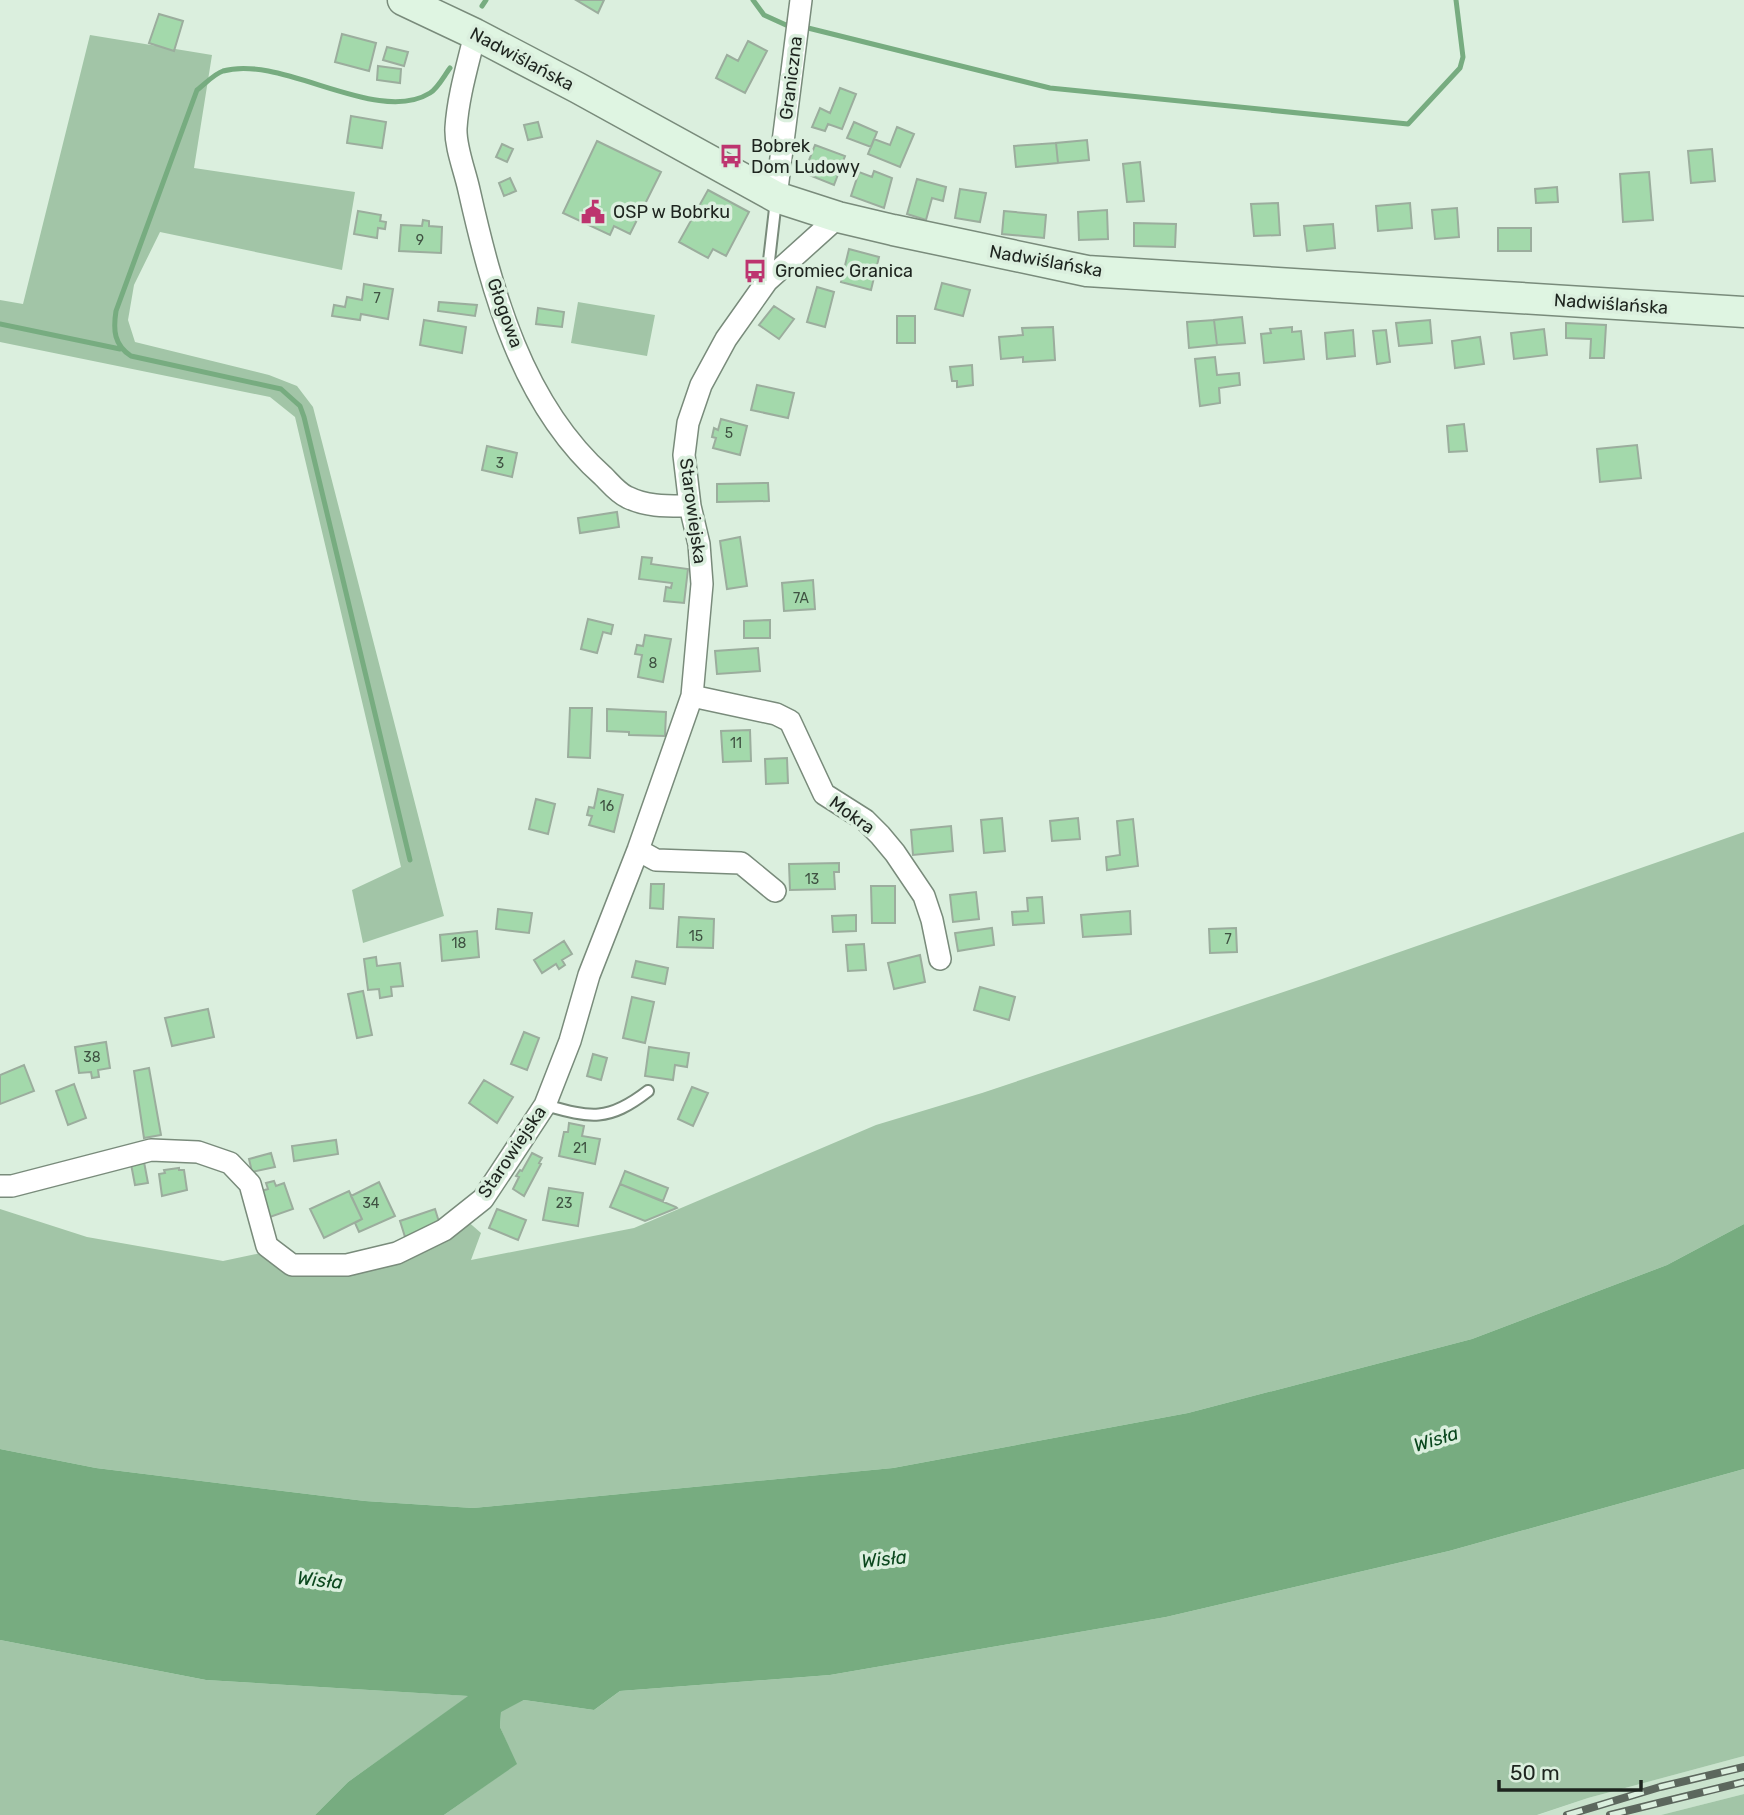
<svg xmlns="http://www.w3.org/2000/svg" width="1744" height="1815" viewBox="0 0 1744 1815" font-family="Rubik,sans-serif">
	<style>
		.built { fill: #cae3cd }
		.green { fill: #a2c5a7 }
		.water { fill: #77ac80 }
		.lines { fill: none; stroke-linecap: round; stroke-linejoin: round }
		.stream { stroke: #77ac80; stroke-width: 5 }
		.building { fill: #a3d9ab; stroke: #9bad9d; stroke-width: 2 }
		.lane-casing { stroke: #798b7b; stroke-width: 14 }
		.street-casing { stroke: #798b7b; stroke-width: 24 }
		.secondary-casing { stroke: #798b7b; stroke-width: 33 }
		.lane { stroke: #fff; stroke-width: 10 }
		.street { stroke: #fff; stroke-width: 21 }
		.secondary { stroke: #dff5e2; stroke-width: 30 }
		.rail-casing { stroke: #5c675d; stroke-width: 8 }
		.rail { stroke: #dbefde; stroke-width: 5; stroke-dasharray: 16; stroke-linecap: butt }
		.labels { text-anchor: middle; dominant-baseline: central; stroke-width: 7; stroke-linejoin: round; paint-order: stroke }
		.number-label { font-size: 14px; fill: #3f5242 }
		.street-label { font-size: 18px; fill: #1e251f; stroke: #dbefde }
		.poi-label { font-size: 18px; fill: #1e251f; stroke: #dbefde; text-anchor: start }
		.water-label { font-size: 19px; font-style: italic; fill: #0b481e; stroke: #dbefde }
	</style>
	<rect width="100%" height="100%" fill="#dbefde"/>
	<path class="built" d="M1744,1756v38l-83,21h-123l50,-17z"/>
	<path class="green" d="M90,35l122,20 -18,113 161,24 -13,78 -182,-38 -26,53 -6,35 7,22 134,33 28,11 16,21 131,509 -81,27 -11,-53 49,-23 -106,-450 -25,-20 -270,-55v-42l23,4z
		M578,302l77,13 -8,41 -76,-13z
		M1744,832v392l-77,41 -195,74 -284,74 -295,55 -420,40 -108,-7 -269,-33 -96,-19v-240l87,28 136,24 38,-8 19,17 26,2 159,-53 16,14 -10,27 163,-32 242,-103 106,-32 340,-114z
		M1744,1469v287l-156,42 -51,17h-1093l72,-51 -16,-37 1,-16 23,-11 70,10 26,-19 210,-16 336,-58 283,-66z
		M0,1640l206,40 263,16 -121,86 -33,33h-315z
		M1744,1794v21h-83z"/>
	<path class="water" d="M1744,1224v245l-295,82 -283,66 -336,58 -210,16 -26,19 -70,-10 -23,12 -1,15 17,37 -73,51h-129l33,-33 120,-86 -262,-16 -206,-40v-191l96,19 269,33 108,7 420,-40 295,-55 284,-74 195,-74z"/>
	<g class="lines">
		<path class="stream" d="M753,0l11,15 22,10
			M482,6l4,-6
			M808,28l242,60 358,36 52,-56 3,-11 -7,-57
			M0,324l120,25
			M410,860l-106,-443 -4,-11 -19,-17 -150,-33c-17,-11 -18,-26 -15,-45l81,-221c8,-6 17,-16 26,-19 59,-17 154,55 207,22 8,-5 14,-17 20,-25"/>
	</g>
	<path class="building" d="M576,0h28l-6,13z
		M159,14l24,7 -9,30 -25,-8z
		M342,34l34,9 -7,28 -34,-9z
		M748,41l19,10 -22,42 -29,-15 11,-23 11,6z
		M387,47l21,5 -4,14 -21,-6z
		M378,66l23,3 -1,14 -23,-3z
		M840,88l16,6 -14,35 -14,-5 -3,7 -13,-4 8,-19 10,5z
		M351,116l35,6 -4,26 -35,-5z
		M538,122l4,15 -14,3 -4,-15z
		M854,122l23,10 -6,15 -24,-9z
		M897,127l17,7 -14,33 -32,-13 6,-15 16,6z
		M1087,140l2,20 -31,3 -2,-20z
		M597,141l64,31 -31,62 -16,-8 -4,9 -47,-22z
		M1056,143l2,20 -42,4 -2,-21z
		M502,144l11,5 -6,13 -11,-5z
		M815,145l30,11 -11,29 -30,-12z
		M1712,149l3,32 -24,2 -3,-32z
		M1140,162l4,39 -17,1 -4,-38z
		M874,171l18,7 -8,30 -33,-12 8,-24 13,5z
		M1649,172l4,48 -30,2 -3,-48z
		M510,178l6,13 -12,5 -5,-13z
		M917,179l29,8 -3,14 -11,-3 -6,22 -19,-6z
		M1557,187l1,15 -22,1 -1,-14z
		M960,189l26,4 -6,29 -25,-4z
		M708,190l41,22 -23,44 -13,-7 -5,9 -29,-16z
		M1278,203l2,32 -26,1 -3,-32z
		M1410,203l2,25 -34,3 -2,-25z
		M1457,208l2,29 -24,2 -3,-29z
		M1107,210l1,29 -29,1 -1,-28z
		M358,211l23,4 -1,6 6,1 -1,7 -7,-1 -1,10 -23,-4z
		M1004,211l42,4 -2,23 -42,-4z
		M423,220l6,1v5l13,1 -1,26 -42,-2 2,-26 21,1z
		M1134,223l42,1 -1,23 -41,-1z
		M1333,224l2,24 -28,3 -3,-25z
		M1498,228h33v23h-33z
		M849,249l30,8 -8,33 -30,-8z
		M942,283l28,7 -7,26 -28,-7z
		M364,284l29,5 -5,30 -27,-5 -1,6 -28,-4 2,-11 11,2 2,-10 15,3z
		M817,287l17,5 -9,35 -18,-5z
		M439,302l38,3 -2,11 -37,-5z
		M774,306l20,13 -15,20 -20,-14z
		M538,308l26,4 -2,15 -26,-3z
		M897,316h18v27h-18z
		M1242,317l3,26 -28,2 -3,-25z
		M424,320l42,7 -4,26 -42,-8z
		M1214,320l3,25 -28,3 -2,-26z
		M1430,320l2,23 -33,3 -3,-23z
		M1566,323l40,2 -2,33h-14l1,-19 -25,-1z
		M1053,327l2,33 -32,2v-5l-22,2 -2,-22 24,-2 -1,-7z
		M1292,327v5l9,-1 3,28 -40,4 -3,-29 10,-1 -1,-4z
		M1544,329l3,26 -33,4 -3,-26z
		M1353,330l2,26 -28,3 -2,-26z
		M1386,330l4,32 -13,2 -4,-33z
		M1480,337l4,27 -29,4 -3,-27z
		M1215,357l2,18 22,-2 1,12 -21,3 1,15 -20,3 -5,-47z
		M972,365l1,20 -16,2v-6h-5l-2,-14z
		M757,385l37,8 -6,25 -37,-8z
		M721,419l26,7 -7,29 -27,-7 3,-10 -4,-1 2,-9 4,2z
		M1464,424l3,27 -18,1 -2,-26z
		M1637,445l4,33 -41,4 -3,-33z
		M487,446l30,7 -5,24 -30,-7z
		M768,483l1,18 -52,1v-18z
		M617,512l2,15 -39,6 -2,-15z
		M740,537l7,49 -20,3 -7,-48z
		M642,557l10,1 -1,6 37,5 -4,34 -20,-2 2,-14 5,1 1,-5 -33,-4z
		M813,580l2,29 -31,2 -2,-28z
		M588,619l25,6 -2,9 -8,-2 -6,21 -16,-4z
		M770,620v18h-26v-17z
		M645,635l26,4 -8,43 -25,-5 4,-22 -7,-1 2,-9 6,1z
		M758,648l2,23 -43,3 -2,-23z
		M570,708h22l-2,50 -22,-1z
		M607,709l59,3 -1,24 -36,-1v-3l-22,-1z
		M750,730l1,31 -28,1 -2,-31z
		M787,758l1,25 -22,1 -1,-25z
		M598,789l25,6 -9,37 -25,-7 3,-9 -5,-1 2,-8 5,1z
		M536,799l19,5 -7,30 -19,-5z
		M1002,818l3,33 -21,2 -3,-33z
		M1078,818l2,21 -28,2 -2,-20z
		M1133,819l5,47 -31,4 -1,-13 14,-2 -3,-34z
		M951,826l2,25 -40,4 -2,-25z
		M839,863v9h-5l1,17 -45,1 -1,-26z
		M651,884h13l-1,25 -13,-1z
		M871,886h24v37h-23z
		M976,892l3,27 -26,3 -3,-27z
		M1042,897l2,26 -31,2 -1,-13 16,-1 -1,-13z
		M498,909l34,4 -3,20 -33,-4z
		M1130,911l1,23 -48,3 -2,-22z
		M856,915v16l-23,1 -1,-16z
		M679,917l35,2 -1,29 -36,-1z
		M992,928l2,17 -36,6 -3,-18z
		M1236,928l1,24 -27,1 -1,-24z
		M477,931l2,26 -37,4 -2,-26z
		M564,941l8,13 -10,6 3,5 -6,4 -3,-5 -14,9 -8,-13z
		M864,944l2,26 -18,1 -2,-26z
		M920,955l5,27 -31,7 -6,-26z
		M376,957l1,9 23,-3 3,23 -12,1 1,9 -12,2 -1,-9 -11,1 -4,-31z
		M636,961l32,7 -3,16 -33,-7z
		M980,987l35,10 -6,23 -35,-10z
		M363,991l9,44 -15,3 -9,-44z
		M632,997l22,5 -9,41 -22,-5z
		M208,1009l6,28 -42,9 -7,-28z
		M524,1032l15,6 -12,32 -16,-6z
		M106,1042l4,26 -12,2 1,7 -7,1 -1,-6 -12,1 -4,-26z
		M649,1047l40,6 -2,14 -12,-2 -2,15 -28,-4z
		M593,1054l14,4 -6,22 -14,-4z
		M24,1065l10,26 -34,13v-29z
		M149,1068l12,67 -17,3 -10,-67z
		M484,1080l29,17 -16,26 -28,-20z
		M74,1084l12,34 -18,7 -12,-34z
		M692,1087l16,6 -15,33 -15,-7z
		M569,1123l15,3 -2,10 18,3 -5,25 -36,-8 5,-24h4z
		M336,1140l2,14 -44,7 -2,-15z
		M271,1153l4,14 -23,5 -3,-13z
		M532,1153l10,5 -3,5 2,1 -17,32 -11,-7 6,-12 -3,-1 4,-6 2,1z
		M144,1162l4,21 -13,2 -4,-21z
		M179,1168v2h5l3,20 -25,6 -3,-22 6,-1 -1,-3z
		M625,1171l43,17 -5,13 -43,-17z
		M274,1181l2,5 8,-3 9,26 -26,9 -9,-26 10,-3 -2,-6z
		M379,1182l16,34 -36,16 -4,-9 7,-4 -11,-23z
		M620,1184l56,23 1,1 -32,13 -35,-14z
		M549,1188l34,5 -5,33 -35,-6z
		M349,1191l13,28 -38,19 -14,-29z
		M435,1209l5,16 -35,12 -5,-16z
		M497,1209l29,11 -8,20 -29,-12z"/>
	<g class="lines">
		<g class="lane-casing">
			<path id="lane" d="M767,278l9,-78
				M545,1105c46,13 63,17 103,-14"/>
		</g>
		<g class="street-casing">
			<path id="street" d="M475,34c-7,30 -17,62 -19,94 -1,19 9,43 13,62 23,102 53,214 134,286 7,7 15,17 24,21 20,10 41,9 63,9
				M776,197l25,-197
				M692,696l84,18 14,7 34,73 41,26 15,15 15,18 29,43 8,24 8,39
				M638,850l18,10 85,3 34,28
				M0,1186h12l139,-36 47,2 32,11 20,21 17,62 25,19h55l50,-12 47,-23 39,-31 62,-94 25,-64 19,-66 49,-125 54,-154 10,-112 -3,-40 -9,-38 -6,-51 4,-32 13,-38 25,-46 41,-58 71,-64"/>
		</g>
		<g class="secondary-casing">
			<path id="secondary" d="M403,0l72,34 103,54 198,109 62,20 55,13 194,41 657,41"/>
		</g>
		<use href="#lane" class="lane"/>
		<use href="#street" class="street"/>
		<use href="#secondary" class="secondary"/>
		<g class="rail-casing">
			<path id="rail" d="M1567,1815l93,-28 84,-20
				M1610,1815l134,-33"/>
		</g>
		<use href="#rail" class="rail"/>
	</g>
	<defs>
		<g id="bus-bare" transform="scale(1.89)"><path d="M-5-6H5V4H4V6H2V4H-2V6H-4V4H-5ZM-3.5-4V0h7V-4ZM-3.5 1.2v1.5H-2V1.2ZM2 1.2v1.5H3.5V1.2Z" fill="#bd346f" stroke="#dbefde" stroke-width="2.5" paint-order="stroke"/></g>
		<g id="civic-bare" transform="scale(1.89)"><path d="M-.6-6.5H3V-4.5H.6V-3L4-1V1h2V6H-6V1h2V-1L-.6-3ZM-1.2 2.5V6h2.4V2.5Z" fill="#bd346f" stroke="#dbefde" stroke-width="2.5" paint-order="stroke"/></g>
	</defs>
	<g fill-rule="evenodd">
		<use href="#bus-bare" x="731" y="156"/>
		<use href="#civic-bare" x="593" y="212"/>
		<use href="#bus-bare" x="755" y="271"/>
	</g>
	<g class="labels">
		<g class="number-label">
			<text x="420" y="240">9</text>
			<text x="377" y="298">7</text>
			<text x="729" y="433">5</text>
			<text x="500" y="463">3</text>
			<text x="801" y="598">7A</text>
			<text x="653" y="663">8</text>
			<text x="736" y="743">11</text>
			<text x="607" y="806">16</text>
			<text x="812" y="879">13</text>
			<text x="696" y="936">15</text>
			<text x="1228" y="939">7</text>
			<text x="459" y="943">18</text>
			<text x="92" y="1057">38</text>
			<text x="580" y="1148">21</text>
			<text x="371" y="1203">34</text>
			<text x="564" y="1203">23</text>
		</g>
		<g class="street-label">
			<text transform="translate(522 59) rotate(28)">Nadwiślańska</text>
			<text transform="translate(791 78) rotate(-83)">Graniczna</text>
			<text transform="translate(1046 261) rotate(10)">Nadwiślańska</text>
			<text transform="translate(1611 304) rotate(4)">Nadwiślańska</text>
			<text transform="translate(505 313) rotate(70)">Głogowa</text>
			<text transform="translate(693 511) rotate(82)">Starowiejska</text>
			<text transform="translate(852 815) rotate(36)">Mokra</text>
			<text transform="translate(512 1152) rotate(-56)">Starowiejska</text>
		</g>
		<g class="poi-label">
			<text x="751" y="146">Bobrek<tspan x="751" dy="21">Dom Ludowy</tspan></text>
			<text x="613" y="212">OSP w Bobrku</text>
			<text x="775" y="271">Gromiec Granica</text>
		</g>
		<g class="water-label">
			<text transform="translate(1436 1439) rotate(-17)">Wisła</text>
			<text transform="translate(884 1559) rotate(-6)">Wisła</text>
			<text transform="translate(320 1580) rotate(6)">Wisła</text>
		</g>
	</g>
	<path d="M1499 1780v10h142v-10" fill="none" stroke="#1e251f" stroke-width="3.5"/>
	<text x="1510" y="1780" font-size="21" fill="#1e251f" stroke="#dbefde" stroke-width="5" paint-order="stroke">50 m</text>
</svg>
